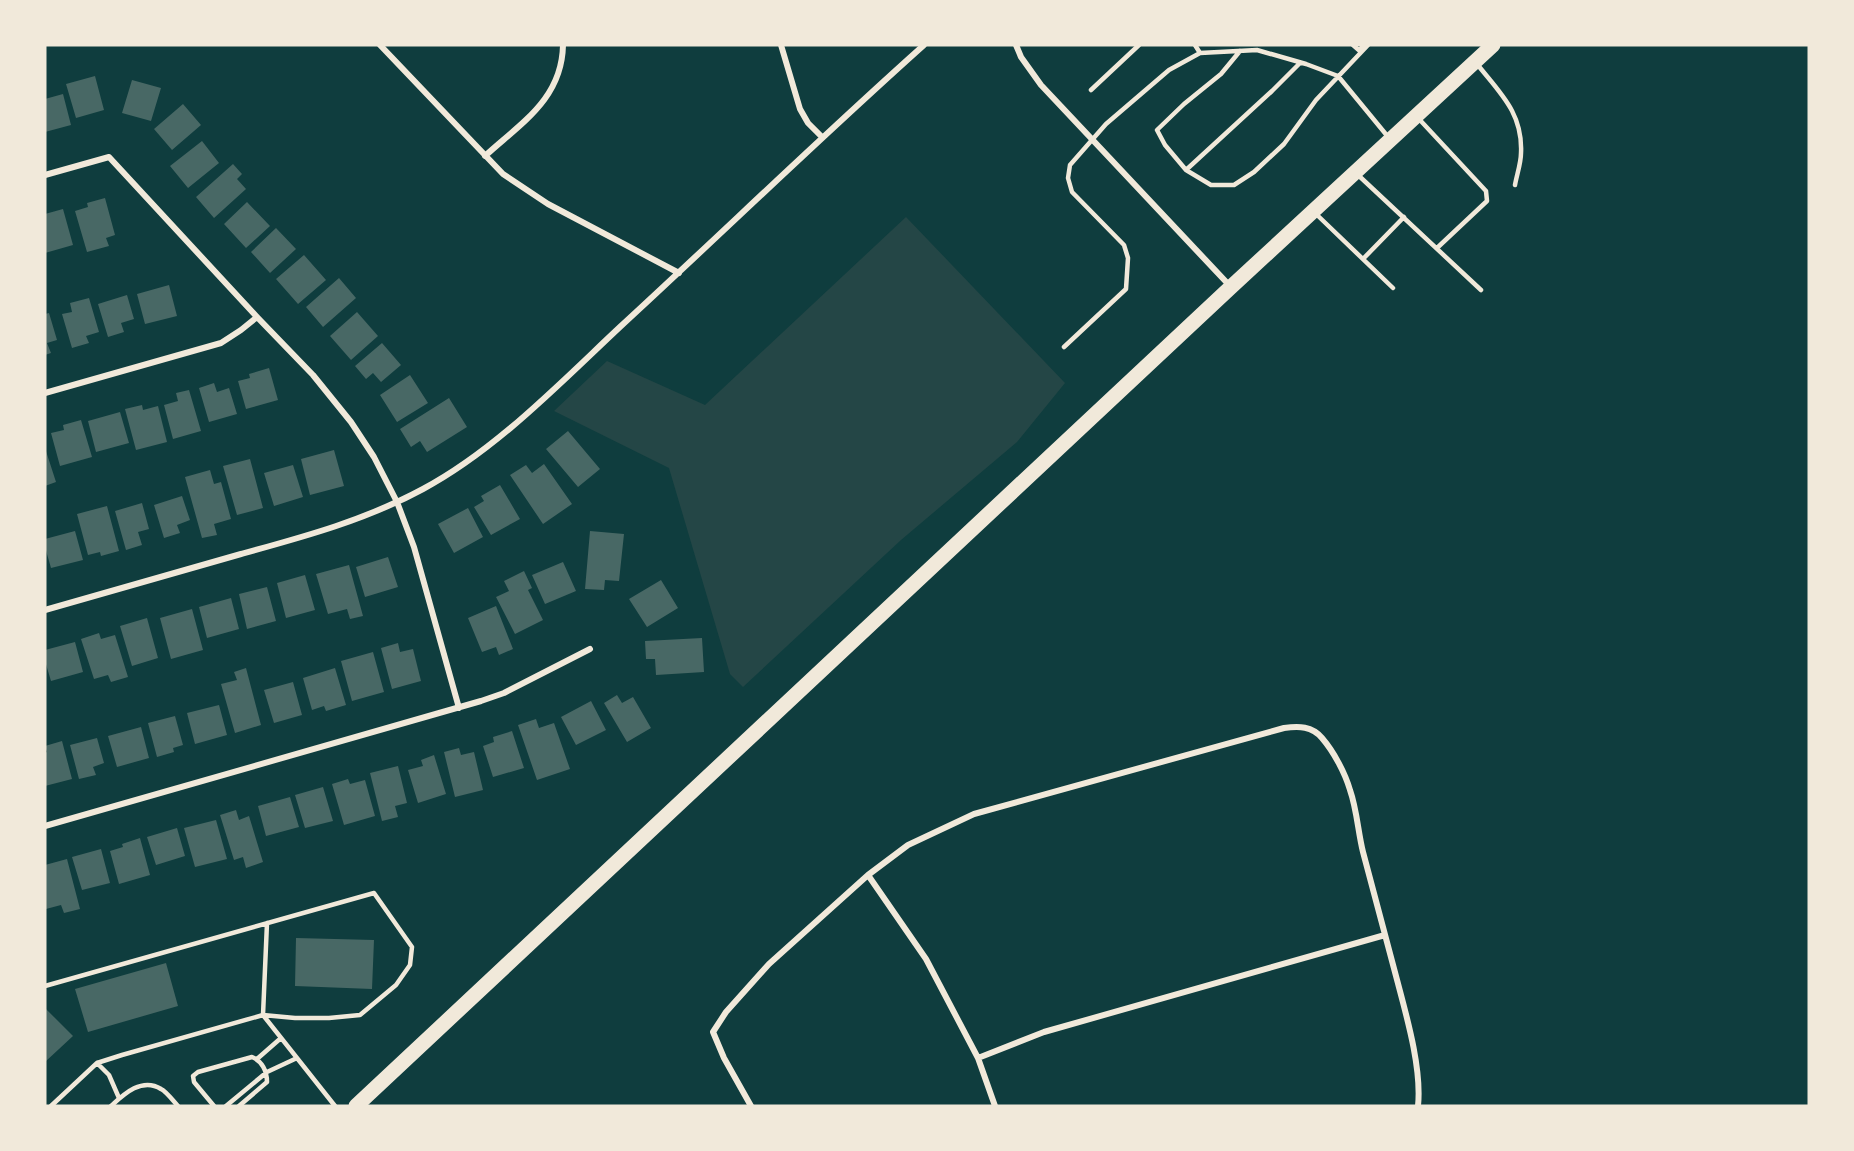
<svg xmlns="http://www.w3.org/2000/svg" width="1854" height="1151" viewBox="0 0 1854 1151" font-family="Roboto,sans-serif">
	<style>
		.green { fill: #244646 }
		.building { fill: #486865 }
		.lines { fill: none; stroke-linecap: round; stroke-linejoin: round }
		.service { stroke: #f1e9da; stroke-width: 4.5 }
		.minor { stroke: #f1e9da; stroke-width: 6 }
		.primary { stroke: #f1e9da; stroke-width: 15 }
	</style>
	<rect width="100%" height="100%" fill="#0f3d3e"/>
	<path class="green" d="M906,217l159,166 -48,59 -116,98 -158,147 -13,-13 -61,-206 -115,-57 53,-50 98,44z"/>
	<path class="building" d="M95,76l9,34 -28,8 -10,-34z
		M132,80l29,8 -10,33 -29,-8z
		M63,94l8,31 -26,7v-33z
		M183,104l18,21 -29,25 -18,-21z
		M202,141l17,22 -31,25 -18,-22z
		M233,164l9,10 -5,5 9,10 -32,29 -18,-21z
		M105,198l10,37 -9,3 3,8 -22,6 -12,-41 13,-4 -1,-4z
		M247,202l23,24 -24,22 -22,-24z
		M63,209l10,36 -28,8v-39z
		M276,228l20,21 -26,24 -19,-21z
		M304,255l22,25 -28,24 -22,-25z
		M339,278l17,20 -33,29 -17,-20z
		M169,285l8,31 -32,8 -8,-30z
		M127,295l7,24 -13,4 3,9 -16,5 -10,-33z
		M89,298l10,34 -13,4 3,7 -17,5 -10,-34 10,-2 -2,-9z
		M357,312l21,24 -27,24 -21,-24z
		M49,313l8,27 -10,3 4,10 -6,2v-41z
		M382,343l19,22 -20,17 -8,-9 -7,6 -11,-13z
		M269,368l9,32 -32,9 -8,-28 12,-3 -1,-4z
		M410,375l18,28 -31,19 -17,-27z
		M214,383l3,9 12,-4 8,26 -28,8 -10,-34z
		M189,390l12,41 -28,8 -9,-34 14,-4 -2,-8z
		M449,398l18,29 -40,25 -7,-11 -9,6 -11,-18z
		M142,405l1,5 15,-4 9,36 -31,8 -11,-41z
		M120,412l9,31 -33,9 -8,-31z
		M81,420l11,37 -32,9 -9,-33 13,-3 -1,-5z
		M568,431l32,38 -22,18 -32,-38z
		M45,448l11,34 -11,4z
		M334,450l10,36 -34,9 -9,-36z
		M250,459l13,49 -26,7 -14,-49z
		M544,464l28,40 -29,20 -33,-49 16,-10 6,8z
		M293,465l10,32 -29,9 -10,-33z
		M210,470l4,14 7,-2 10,37 -17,5 3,11 -15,3 -17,-61z
		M500,485l20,34 -29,16 -17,-28 10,-6 -3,-5z
		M182,496l8,24 -13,5 3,8 -16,5 -10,-33z
		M142,503l7,26 -11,3 4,13 -16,5 -11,-39z
		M107,506l12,45 -18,5 -1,-4 -12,3 -11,-41z
		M468,508l15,29 -29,16 -16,-29z
		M75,531l8,29 -32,8 -6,-21v-8z
		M590,531l34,3 -5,47 -14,-1 -1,10 -19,-1z
		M388,557l10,30 -33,10 -9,-30z
		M563,562l13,29 -31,13 -13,-29z
		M349,565l14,51 -13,3 -3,-10 -19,5 -12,-40z
		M524,571l8,17 -4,2 15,30 -28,14 -19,-37 13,-6 -5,-10z
		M305,575l10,35 -29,8 -9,-35z
		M661,580l17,28 -31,19 -18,-28z
		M267,587l9,34 -29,8 -8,-35z
		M231,598l8,31 -32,9 -8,-31z
		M496,606l17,43 -14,6 -3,-8 -14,5 -14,-34z
		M192,609l11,41 -32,9 -11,-41z
		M147,618l11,40 -26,8 -12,-40z
		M99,633l2,6 14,-4 13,42 -17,5 -3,-7 -14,4 -13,-40z
		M702,638l2,34 -48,3 -1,-16h-9l-1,-18z
		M75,642l8,30 -32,9 -6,-20v-11z
		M398,643l2,9 13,-3 8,32 -29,8 -11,-41z
		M373,652l11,40 -32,9 -11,-40z
		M246,668l15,57 -26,8 -14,-49 16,-4 -3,-8z
		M335,668l11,37 -20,6 -2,-5 -12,4 -9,-32z
		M293,682l9,33 -28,8 -10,-33z
		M617,695l5,8 11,-6 18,31 -24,14 -23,-39z
		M591,701l15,29 -30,15 -15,-28z
		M219,705l8,30 -32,9 -8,-31z
		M175,716l8,29 -10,3 1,4 -17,5 -9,-34z
		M536,719l3,9 15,-5 16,46 -33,11 -19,-55z
		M141,727l8,31 -32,9 -9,-31z
		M512,731l12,37 -31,9 -10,-31 11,-4 -1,-5z
		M97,738l7,25 -11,4 3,8 -17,4 -9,-34z
		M62,741l10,38 -27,7v-33l2,-1 -2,-6z
		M459,748l2,7 13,-3 9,38 -28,7 -11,-45z
		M434,755l12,39 -28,9 -10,-33 15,-4 -2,-6z
		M398,766l9,37 -12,3 3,11 -16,4 -12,-48z
		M348,779l2,5 15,-4 10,36 -31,9 -12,-41z
		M323,787l10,34 -28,7 -10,-33z
		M290,797l9,30 -33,9 -8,-30z
		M236,810l3,10 10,-4 14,46 -17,6 -3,-11 -9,3 -14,-45z
		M216,820l11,39 -32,8 -11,-39z
		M177,828l8,28 -29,9 -9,-28z
		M140,838l10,37 -31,9 -9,-33 13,-4 -1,-3z
		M101,849l9,34 -28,7 -10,-33z
		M67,859l13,50 -16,4 -3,-8 -15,4 -1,-44z
		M296,938l78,2 -2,49 -77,-3z
		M166,963l12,43 -90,26 -13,-43z
		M45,1008l28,28 -28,26z"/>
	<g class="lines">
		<path class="service" d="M1195,45l5,8
			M1353,45l8,7 1,-7
			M1240,51l-19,23 -37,30 -27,26 8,15 21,25 25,15h23l20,-13 30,-28 32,-44 52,-55
			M1477,64c23,29 46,49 44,89 0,10 -4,21 -6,32
			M1091,90l48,-45
			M1419,119l67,72 1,10 -50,47
			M1186,170l86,-79 28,-28
			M1358,175l123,115
			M1315,213l78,75
			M1363,259l41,-42
			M1064,347l62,-58 2,-31 -4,-13 -52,-53 -4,-14 2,-13 36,-41 63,-54 31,-17 57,-3 49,14 32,12 51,62
			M267,923l-4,92 72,91
			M45,986l329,-93 38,54 -2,18 -14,20 -36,30 -31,3h-34l-32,-3 -141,40 -25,8 -46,43
			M257,1059l24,-21
			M97,1063l12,12 10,23
			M111,1106c13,-12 31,-29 50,-17 6,3 12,12 17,17
			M214,1106l-20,-24 -1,-6 5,-4 54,-15c10,4 15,14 15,25l-28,24
			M226,1106l41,-34 30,-14"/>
		<path class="minor" d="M380,45l123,129 45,30 131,69
			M781,45l19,64 8,14 14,14
			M1016,45l5,12 20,28 189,201
			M485,156c36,-33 77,-57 78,-111
			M45,175l64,-18 148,160 56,58 38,47 23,35 23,45 17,45 45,161
			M45,393l176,-50 20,-13 16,-13
			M45,610c65,-19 131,-37 196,-56 62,-17 125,-34 182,-65 73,-39 137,-106 198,-163 101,-93 200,-189 303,-281
			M45,826l436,-125 23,-8 86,-44
			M868,875l58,84 52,99 17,48
			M978,1058l66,-26 341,-97
			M751,1106l-27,-48 -11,-26 13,-20 43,-48 99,-89 40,-30 66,-31 310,-86c15,-2 28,-2 38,10 12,14 23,35 28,52 7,20 8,42 13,62 11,42 22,83 33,124 10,38 26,92 22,130"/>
		<path class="primary" d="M356,1106l875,-819 262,-242"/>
	</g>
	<rect width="1854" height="1151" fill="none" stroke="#f1e9da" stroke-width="93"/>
</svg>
